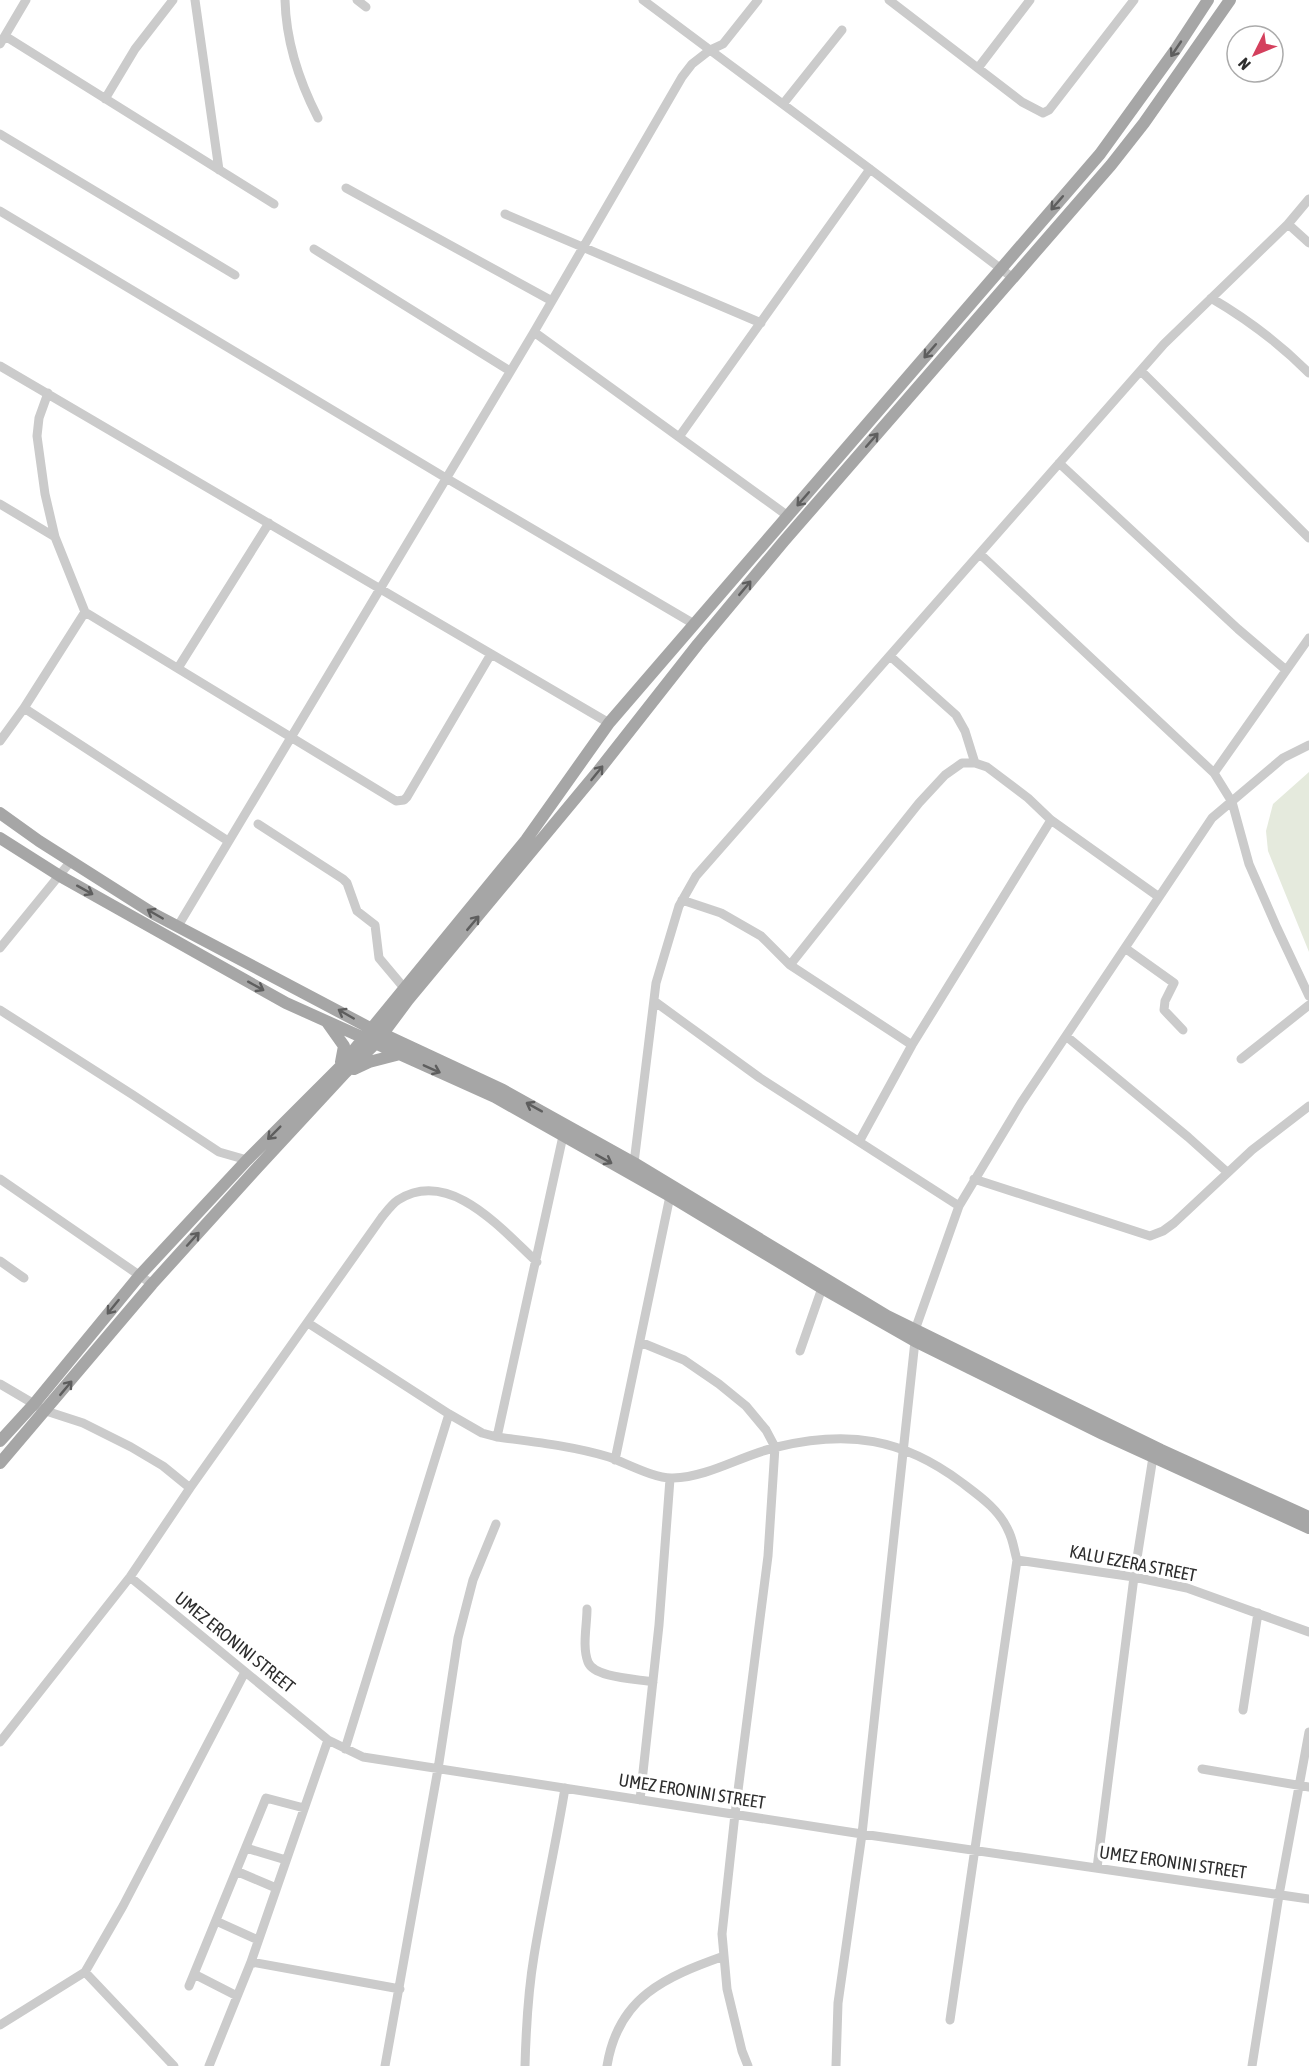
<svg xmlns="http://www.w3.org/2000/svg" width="1309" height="2066" viewBox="0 0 1309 2066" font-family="'Asap Condensed',sans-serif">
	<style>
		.green { fill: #e5eadd }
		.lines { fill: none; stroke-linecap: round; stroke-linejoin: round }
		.minor { stroke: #cbcbcb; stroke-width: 9 }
		.major { stroke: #a6a6a6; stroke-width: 12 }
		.oneway { stroke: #5e5e5e }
		.labels { text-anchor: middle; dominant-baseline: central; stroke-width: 6; stroke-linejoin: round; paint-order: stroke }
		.street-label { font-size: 18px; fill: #2e2e2e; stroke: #fff }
	</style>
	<rect width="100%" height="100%" fill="#fff"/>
	<path class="green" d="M1309,772v180l-41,-101 -2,-20 7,-27z"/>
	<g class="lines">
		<path class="minor" d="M195,0l24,170
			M285,0c1,42 14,81 33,118
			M357,0l9,7
			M758,0l-35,44 -13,6 160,119 143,109
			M889,0l133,102 21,11 6,-3 85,-110
			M5,36l269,168
			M0,44l26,-44
			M978,68l52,-68
			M105,99l30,-50 38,-49
			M783,104l59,-74
			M0,134l235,141
			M346,188l206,113
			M0,211l446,267 248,146
			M505,214l256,109
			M1288,224l21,-25
			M314,249l196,122
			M1211,298c36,21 69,46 98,75
			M534,332l254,184
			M0,366l609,357
			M1141,371l168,167
			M679,437l191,-268
			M1059,463l179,166 48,41
			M0,504l55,33
			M980,554l234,219 18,29 17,62 28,64 32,68
			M85,612l311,189 8,-1 3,-3 84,-143
			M890,656l66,59 9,16 10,32
			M178,668l91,-145
			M24,708l204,133
			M0,741l24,-33 61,-96 -30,-75 -10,-43 -8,-58 2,-18 9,-25
			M1214,773l95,-135
			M258,824l85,55 4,4 10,28 18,14 4,33 26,31
			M682,900l39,13 40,23 29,29 122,80
			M178,926l356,-594 148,-255 10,-13 18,-14 -67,-50
			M0,948l71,-87
			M1125,948l49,35 -9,18 -1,9 19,20
			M790,965l129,-162 26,-28 17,-12h13l12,4 41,31 23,22 108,77
			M654,1001l106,77 199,128
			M0,1010l133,85 86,57 28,8
			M1066,1036l122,101 39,35
			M1241,1059l68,-54
			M860,1140l52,-95 139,-225
			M634,1163l22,-180 23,-77 17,-30 468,-532 124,-120 21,19
			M0,1179l152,105
			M974,1179l176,57 13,-5 11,-8 78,-73 57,-44
			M0,1261l24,17
			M308,1323l141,91 33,19 15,4c37,5 76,9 112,20 17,6 46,22 64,21 36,-1 69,-23 104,-31 71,-17 125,-9 184,35 17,13 38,27 47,48 5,9 6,20 9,30l-67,460
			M915,1330l44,-124 62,-103 191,-285 71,-60 26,-13
			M640,1342l44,18 35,24 27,22 20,24 9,17 -7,109 -33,258 -13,120 5,55 15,62 6,15
			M800,1351l22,-63
			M0,1384l46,27 37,12 48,24 32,19 27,22
			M497,1437l66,-301
			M615,1460l55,-264
			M1017,1560l117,17 53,11 122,44
			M130,1577l198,163 35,17 499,77 447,65
			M587,1609c0,16 -5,38 1,53 6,16 50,17 65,20
			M1243,1710l15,-97
			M0,1742l130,-165 60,-89 192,-271c5,-6 10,-13 16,-17 52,-33 104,30 139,62
			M345,1749l104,-335
			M1202,1769l107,18
			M640,1800l19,-175 11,-146
			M246,1848l40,12
			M1097,1868l37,-291 19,-120
			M236,1871l40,17
			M216,1921l42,19
			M251,1962l149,27
			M85,1972l89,94
			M194,1974l43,22
			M189,1986l77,-188 38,10
			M0,2025l85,-53 38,-66 122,-234
			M209,2066l42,-104 77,-222
			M385,2066l53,-297 20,-131 15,-58 23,-56
			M525,2066c1,-37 3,-74 9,-110 9,-56 22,-112 31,-168
			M607,2066c11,-69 58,-89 117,-110
			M836,2066l2,-63 24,-169 53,-493
			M1252,2066l27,-171 30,-163"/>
		<path class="major" d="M0,813l39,28 115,73 216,114 133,62 131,73 253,153 274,134 148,67
			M0,838l60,38 226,127 209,94 175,99 152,92 93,53 188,93 206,94
			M327,1022l17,24 -3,16
			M354,1069l15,-7 31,-8
			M0,1441l34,-37 106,-129 107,-115 93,-93 186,-227 83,-117 491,-569 76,-105 32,-49
			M0,1463l152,-179 105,-116 88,-95 31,-30 32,-43 191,-230 99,-126 86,-103 327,-376 33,-42 86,-123"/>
	</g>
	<defs><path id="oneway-shaft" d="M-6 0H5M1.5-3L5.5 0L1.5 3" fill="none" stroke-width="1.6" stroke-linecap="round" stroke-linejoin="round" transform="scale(1.5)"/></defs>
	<g class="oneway">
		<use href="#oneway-shaft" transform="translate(1176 49) rotate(124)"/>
		<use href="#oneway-shaft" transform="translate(1057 203) rotate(131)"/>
		<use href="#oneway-shaft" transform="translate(930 351) rotate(131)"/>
		<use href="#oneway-shaft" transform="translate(872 440) rotate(-49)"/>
		<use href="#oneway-shaft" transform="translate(803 499) rotate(131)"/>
		<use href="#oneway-shaft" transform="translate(745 588) rotate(-50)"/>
		<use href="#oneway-shaft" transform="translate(597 773) rotate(-51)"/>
		<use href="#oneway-shaft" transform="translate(85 890) rotate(29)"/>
		<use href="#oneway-shaft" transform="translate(155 914) rotate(-150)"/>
		<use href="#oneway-shaft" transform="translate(473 923) rotate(-50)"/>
		<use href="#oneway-shaft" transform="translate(256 986) rotate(29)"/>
		<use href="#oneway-shaft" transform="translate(346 1014) rotate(-150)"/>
		<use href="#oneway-shaft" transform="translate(432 1069) rotate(24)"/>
		<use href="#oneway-shaft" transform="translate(534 1107) rotate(-151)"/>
		<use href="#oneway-shaft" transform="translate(274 1133) rotate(135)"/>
		<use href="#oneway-shaft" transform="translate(604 1159) rotate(29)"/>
		<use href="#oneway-shaft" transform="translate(193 1239) rotate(-48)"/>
		<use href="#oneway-shaft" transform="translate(113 1307) rotate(129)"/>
		<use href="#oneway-shaft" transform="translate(66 1388) rotate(-50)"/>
	</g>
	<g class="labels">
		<g class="street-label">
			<text transform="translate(1133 1563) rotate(11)">KALU EZERA STREET</text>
			<text transform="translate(235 1642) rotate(39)">UMEZ ERONINI STREET</text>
			<text transform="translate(692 1791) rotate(9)">UMEZ ERONINI STREET</text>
			<text transform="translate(1173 1862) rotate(8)">UMEZ ERONINI STREET</text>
		</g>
	</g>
	<g transform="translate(1255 54) rotate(227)"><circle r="28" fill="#ffffff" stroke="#ababab" stroke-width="1.5"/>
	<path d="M0-4.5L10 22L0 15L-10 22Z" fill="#d4405d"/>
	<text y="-9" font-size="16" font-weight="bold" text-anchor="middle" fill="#2e2e2e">N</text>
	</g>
</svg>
